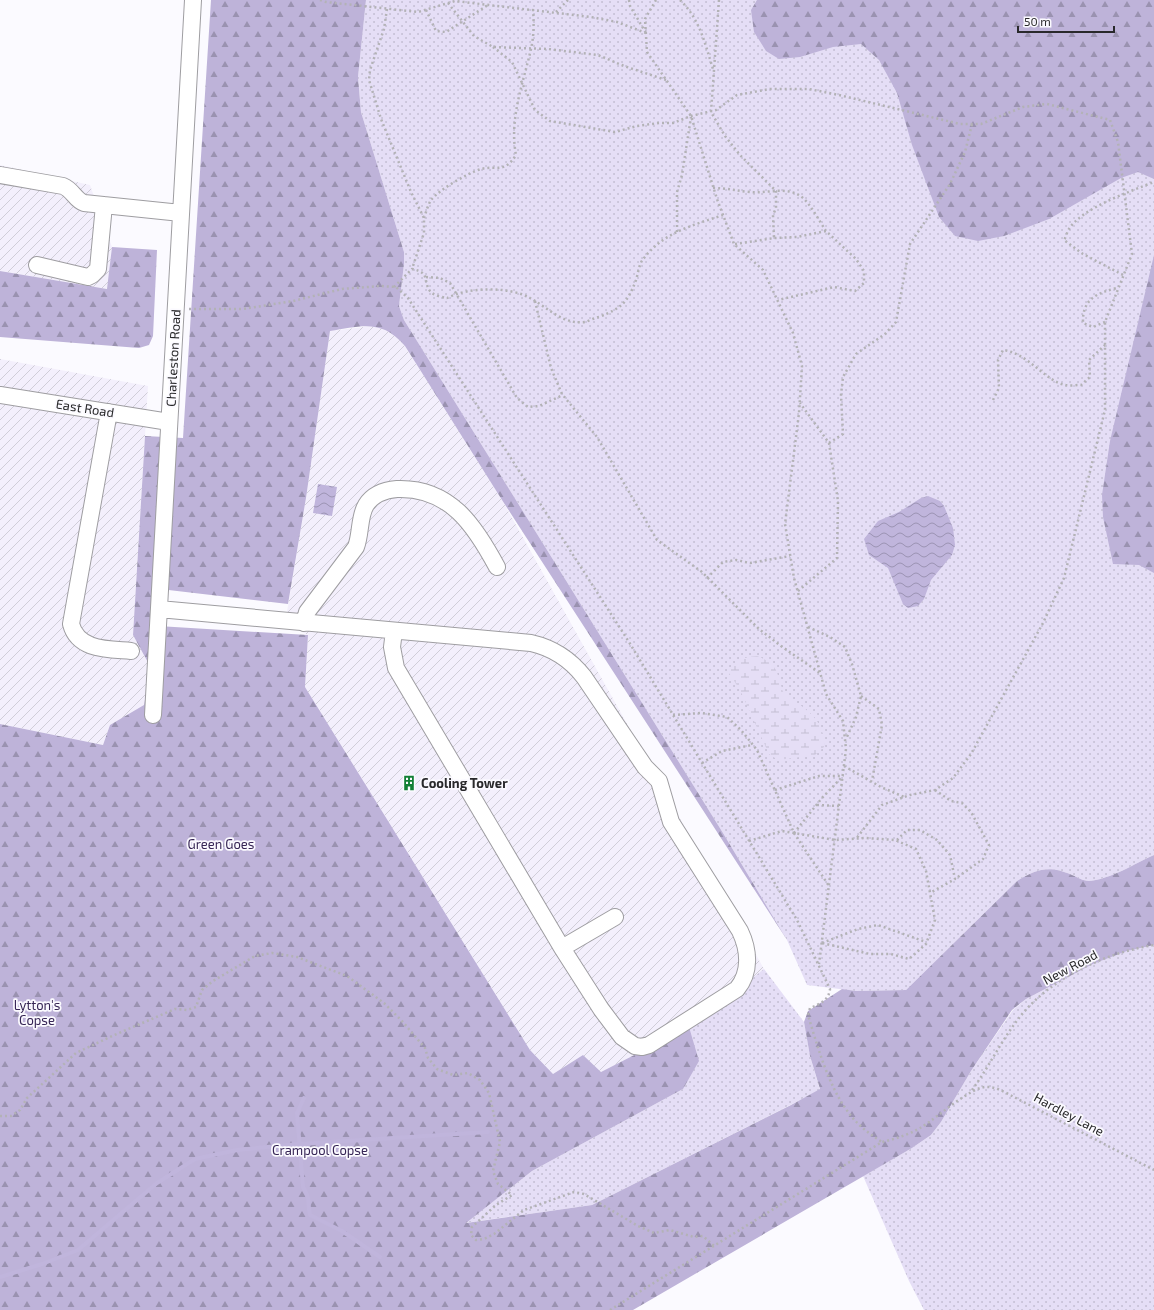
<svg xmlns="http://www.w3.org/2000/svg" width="1154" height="1310" viewBox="0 0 1154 1310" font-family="'Exo 2',sans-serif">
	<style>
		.industrial { fill: url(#industrial-furrows) }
		.grass { fill: url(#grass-dots) }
		.forest { fill: url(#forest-firs) }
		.wetland { fill: url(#wetland-marsh) }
		.water { fill: url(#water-waves) }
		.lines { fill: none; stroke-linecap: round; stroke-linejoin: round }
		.stream { stroke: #c0b5dc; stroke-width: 4 }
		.minor-casing { stroke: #9e9da1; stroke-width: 18 }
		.path { stroke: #b3b2b6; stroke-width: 2.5; stroke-dasharray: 2 3; stroke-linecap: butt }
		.minor { stroke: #fff; stroke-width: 16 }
		.labels { text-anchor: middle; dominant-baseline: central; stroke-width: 3.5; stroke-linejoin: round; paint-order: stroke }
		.street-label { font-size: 13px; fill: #29292b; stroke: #fbfaff }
		.poi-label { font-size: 13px; font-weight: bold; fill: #29292b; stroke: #fbfaff; text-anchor: start }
		.park-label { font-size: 13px; fill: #362555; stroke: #fbfaff }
	</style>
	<defs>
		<pattern id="industrial-furrows" width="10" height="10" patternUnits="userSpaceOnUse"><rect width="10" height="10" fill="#f3effc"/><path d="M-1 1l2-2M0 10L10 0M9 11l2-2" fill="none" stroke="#d0cdd8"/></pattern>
		<pattern id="grass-dots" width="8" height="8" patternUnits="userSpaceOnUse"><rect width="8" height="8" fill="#e5def6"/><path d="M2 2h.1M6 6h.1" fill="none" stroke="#c4bed3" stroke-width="1.8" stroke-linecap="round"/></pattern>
		<pattern id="forest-firs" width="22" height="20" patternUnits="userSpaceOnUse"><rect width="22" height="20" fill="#beb3d9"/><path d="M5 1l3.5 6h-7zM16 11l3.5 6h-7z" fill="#9a92b0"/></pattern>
		<pattern id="wetland-marsh" width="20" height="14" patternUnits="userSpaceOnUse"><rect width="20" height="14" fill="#e5def6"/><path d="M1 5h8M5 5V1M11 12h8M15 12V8" fill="none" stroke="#c4bed3"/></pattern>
		<pattern id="water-waves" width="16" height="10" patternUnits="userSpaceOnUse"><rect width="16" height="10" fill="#c0b5dc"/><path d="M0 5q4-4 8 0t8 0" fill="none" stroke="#9c93b3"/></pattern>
	</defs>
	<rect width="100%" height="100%" fill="#fbfaff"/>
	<path class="industrial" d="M0,165l90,20 22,62 -4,42 -108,-18z
		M372,326l13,3 11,7 9,10 97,154 262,469 -75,58 -88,45 -18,-17 -30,19 -23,-24 -225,-363 3,-52 -23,-11 21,-126 24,-167z
		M0,359l148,27 -15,249 18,33 -7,38 -34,19 -7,20 -103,-21z"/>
	<path class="grass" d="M366,0h539l249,4v851c-20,9 -43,24 -65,26 -6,0 -12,-4 -17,-6 -23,-10 -35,-6 -55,6l-111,109 -50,1 -49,-6 -20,-45 -64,-107 -319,-513 -5,-14 5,-42v-12l-43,-140 -3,-35z
		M1154,945v365h-230l-15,-29 -46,-105 49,-28 19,-13 10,-13 30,-51 42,-61 13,-11 67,-35 34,-13z
		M764,969l40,53 6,34 10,34 -228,115 -127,18 67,-52 151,-82 6,-62z"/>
	<path class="forest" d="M211,0h155l-8,77 3,35 43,140v12l-5,42 5,14 319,513 64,107 -285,-440 -97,-154c-23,-27 -43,-20 -75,-15l-24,167 -18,106 -128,-15 -2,37 150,9 -3,52 225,363 23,24 30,-19 18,17 88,-45 10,34 -16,28 -151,82 -66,52 126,-18 199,-100 29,-16 -10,-33 -6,-34 4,-11 34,-22 14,2 50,-1 111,-109c20,-12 32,-16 55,-6 5,2 11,6 17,6 22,-2 45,-17 65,-26v90l-27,6 -34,13 -67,35 -14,11 -41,61 -30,51 -10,13 -19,13 -279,162h-633v-586l103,21 7,-20 34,-20 7,-37 -18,-33 12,-199 38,2z
		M757,0h397v179l-16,-7 -17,6 -72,41 -45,17 -26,5 -23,-5 -16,-19 -27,-72 -15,-52 -18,-33 -18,-16 -28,3 -33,10 -21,2 -13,-8 -12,-19 -3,-22z
		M112,247l45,3 -4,86 -4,9 -10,3 -139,-11v-66l107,18z
		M1154,255v318l-15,-8 -26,-1 -10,-47 -1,-22 8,-54z"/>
	<path class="wetland" d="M757,656c23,9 19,17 27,38 20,14 42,25 40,53l-9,8 -37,5 -9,-6 -29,-64 -11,-17c4,-13 16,-16 28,-17z"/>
	<path class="water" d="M318,484l19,3 -5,29 -19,-3z
		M928,496l12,5 4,5 9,22 2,17 -3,10 -21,25 -7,19 -6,7 -10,2 -5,-4 -15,-36 -19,-13 -5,-16 14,-18 21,-9 22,-14z"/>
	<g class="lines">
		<path class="stream" d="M304,1098l-7,15 6,74c8,13 4,14 7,28l32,16 38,26
			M0,1277l42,-13 36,-14 79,-67 38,-24 42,-9 62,-6 189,-12"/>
		<g class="minor-casing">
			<path id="minor" d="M0,175l63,11c10,4 12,14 21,17l97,10
				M37,265l51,12 4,-2 6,-6 6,-64
				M0,395l169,27
				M109,412l-38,212c7,27 38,25 60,27
				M159,609l372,34c22,5 39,16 53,34l61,90 14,14 12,41 69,109c9,19 11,41 -3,58l-88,56 -7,2 -7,-1 -13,-9 -21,-28 -39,-61 -166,-280 -4,-21 2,-16
				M304,623l3,-11 49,-65c5,-13 3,-31 10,-42 7,-11 19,-15 31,-16 53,-2 78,37 100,78
				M153,715l40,-715
				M562,948l53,-31"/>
		</g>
		<path class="path" d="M320,0l6,2 92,10 37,-11 136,16 26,5 29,11
			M629,0l1,6 16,27
			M656,0l-11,19 2,33 44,64 26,83 17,45 29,26 30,63 9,33 -3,47 -14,111 9,54 32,116 17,27 3,28 -27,215
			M680,0c20,19 25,44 33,69
			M719,0l-8,112 14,24 15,19 36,36v17l-3,7 1,23
			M448,3l26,33 19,11 55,2 50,6 26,11 42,14
			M387,9l-3,20 -14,41 -1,10 12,39 30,73 13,26v15l-12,36
			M426,10l10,21 10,1 42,-27
			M556,12l12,-12
			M493,47l19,15 23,48 15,11 65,11 22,-6 22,-3h14l18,-7 25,-6 21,-15 33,-6h39l30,6 121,29h21l42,-17 24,-3 63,16 8,22 14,112 -27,68v88l-41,168 -21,45 -72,131 -18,24 -18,12 -25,5 -28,10 -26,34
			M713,188c14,0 24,3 37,4 17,2 38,-7 53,6 8,7 17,24 23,33
			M424,218c2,-6 4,-13 7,-18 9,-11 37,-27 50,-31 16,-4 23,5 35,-14 -7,-36 7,-71 15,-106 3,-13 3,-26 2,-40
			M677,232v-40l5,-17 9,-58
			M735,244l39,-6 23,-1 29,-6 30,28 8,12v12l-9,8 -21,-4 -56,13
			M1123,275l-40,-21 -19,-14c2,-3 3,-8 5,-11 13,-21 62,-38 85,-47
			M426,277l14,1 10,5 67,115 11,9 11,-1 24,-11
			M394,287l18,-18c19,4 10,10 18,22 4,5 12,6 17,7 21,-11 62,-12 83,0 17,9 33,27 55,24 4,-1 9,-4 14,-5 22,-9 28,-13 37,-37 2,-6 3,-17 8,-22 20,-26 50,-33 79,-43
			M535,301l16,67 11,26 35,43 60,103 45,32 57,57 22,17 39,27
			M189,309h54l50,-8 49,-12 38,-3 16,1 12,11 221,344 168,278 33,69c-1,11 -10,15 -20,19l-2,7c9,30 20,69 38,94 9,14 22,24 36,33
			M1105,322l-12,5 -10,-4c-1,-24 14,-30 34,-35
			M993,400l6,-12 -1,-28 5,-10c25,3 42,31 62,35 5,1 11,0 16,0l9,-8 -1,-17 16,-15
			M829,443l14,-9 -2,-39 2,-18 13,-23 29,-20 11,-12 14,-78 40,-60 15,-32 7,-28
			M707,578l16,-16 13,-2 14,3 40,-7
			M798,591l39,-33 1,-57 -9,-58 -29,-40
			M808,627l22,10 15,10 7,17 9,32 -5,21 -10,22
			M861,696l18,13 3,16 -10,56
			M673,715l28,-2 26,4 14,13 16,20 37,83 35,53
			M702,763l20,-12 30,-6
			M844,766l37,21 23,10
			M775,790l44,-14h24
			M935,790l16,11 11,2 9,9 18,33 -6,14 -28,20
			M817,805l22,1
			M794,833l28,-35 21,-22
			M897,840l10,-10h13l17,10 13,15 5,24 -25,14
			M749,841l33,-10 53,9 30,-2 30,2 21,9 10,22 9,49 -9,24 -17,15 -18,-5h-21l-48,-11
			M822,943l36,-14 20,-4 48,17
			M972,1090c17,-23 29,-49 47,-72 31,-40 86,-65 135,-73
			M0,1116h11l9,-6 7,-12 49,-45 36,-17 63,-27 12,1 9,-3 6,-17 11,-9 42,-25 17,-3 25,4 50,19 37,27 18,18 23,27 3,10 9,11 16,6 15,-2 12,7 9,13 11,49 -7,29 5,13 14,11 -16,10 -24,22 -1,8 5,5 8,-1 10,-5 30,-24 50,-18 10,2 54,32 16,7 16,-3 24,7 9,-1 11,10
			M610,1310l272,-168c13,-3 26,-7 38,-14 16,-9 52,-43 68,-41 9,0 18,6 26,10l140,73"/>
		<use href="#minor" class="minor"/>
	</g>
	<defs>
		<g id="building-bare" transform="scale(1.2)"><path d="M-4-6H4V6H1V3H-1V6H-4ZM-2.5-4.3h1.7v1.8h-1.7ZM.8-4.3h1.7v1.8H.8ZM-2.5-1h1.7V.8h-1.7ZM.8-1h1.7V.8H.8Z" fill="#127f35" stroke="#fbfaff" stroke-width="2.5" paint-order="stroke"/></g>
	</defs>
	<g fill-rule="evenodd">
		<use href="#building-bare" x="409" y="783"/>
	</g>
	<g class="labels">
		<g class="street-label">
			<text transform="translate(173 358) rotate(-87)">Charleston Road</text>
			<text transform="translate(85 408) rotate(9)">East Road</text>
			<text transform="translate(1070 967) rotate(-28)">New Road</text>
			<text transform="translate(1069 1114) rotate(28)">Hardley Lane</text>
		</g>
		<g class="poi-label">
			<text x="421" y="783">Cooling Tower</text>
		</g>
		<g class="park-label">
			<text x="221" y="844">Green Goes</text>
			<text x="37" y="1005">Lytton's<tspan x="37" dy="15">Copse</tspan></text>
			<text x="320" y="1150">Crampool Copse</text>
		</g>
	</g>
	<path d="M1018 26v6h96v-6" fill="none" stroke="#29292b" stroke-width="2"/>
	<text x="1024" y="26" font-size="12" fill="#29292b" stroke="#fbfaff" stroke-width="3" paint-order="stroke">50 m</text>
</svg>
